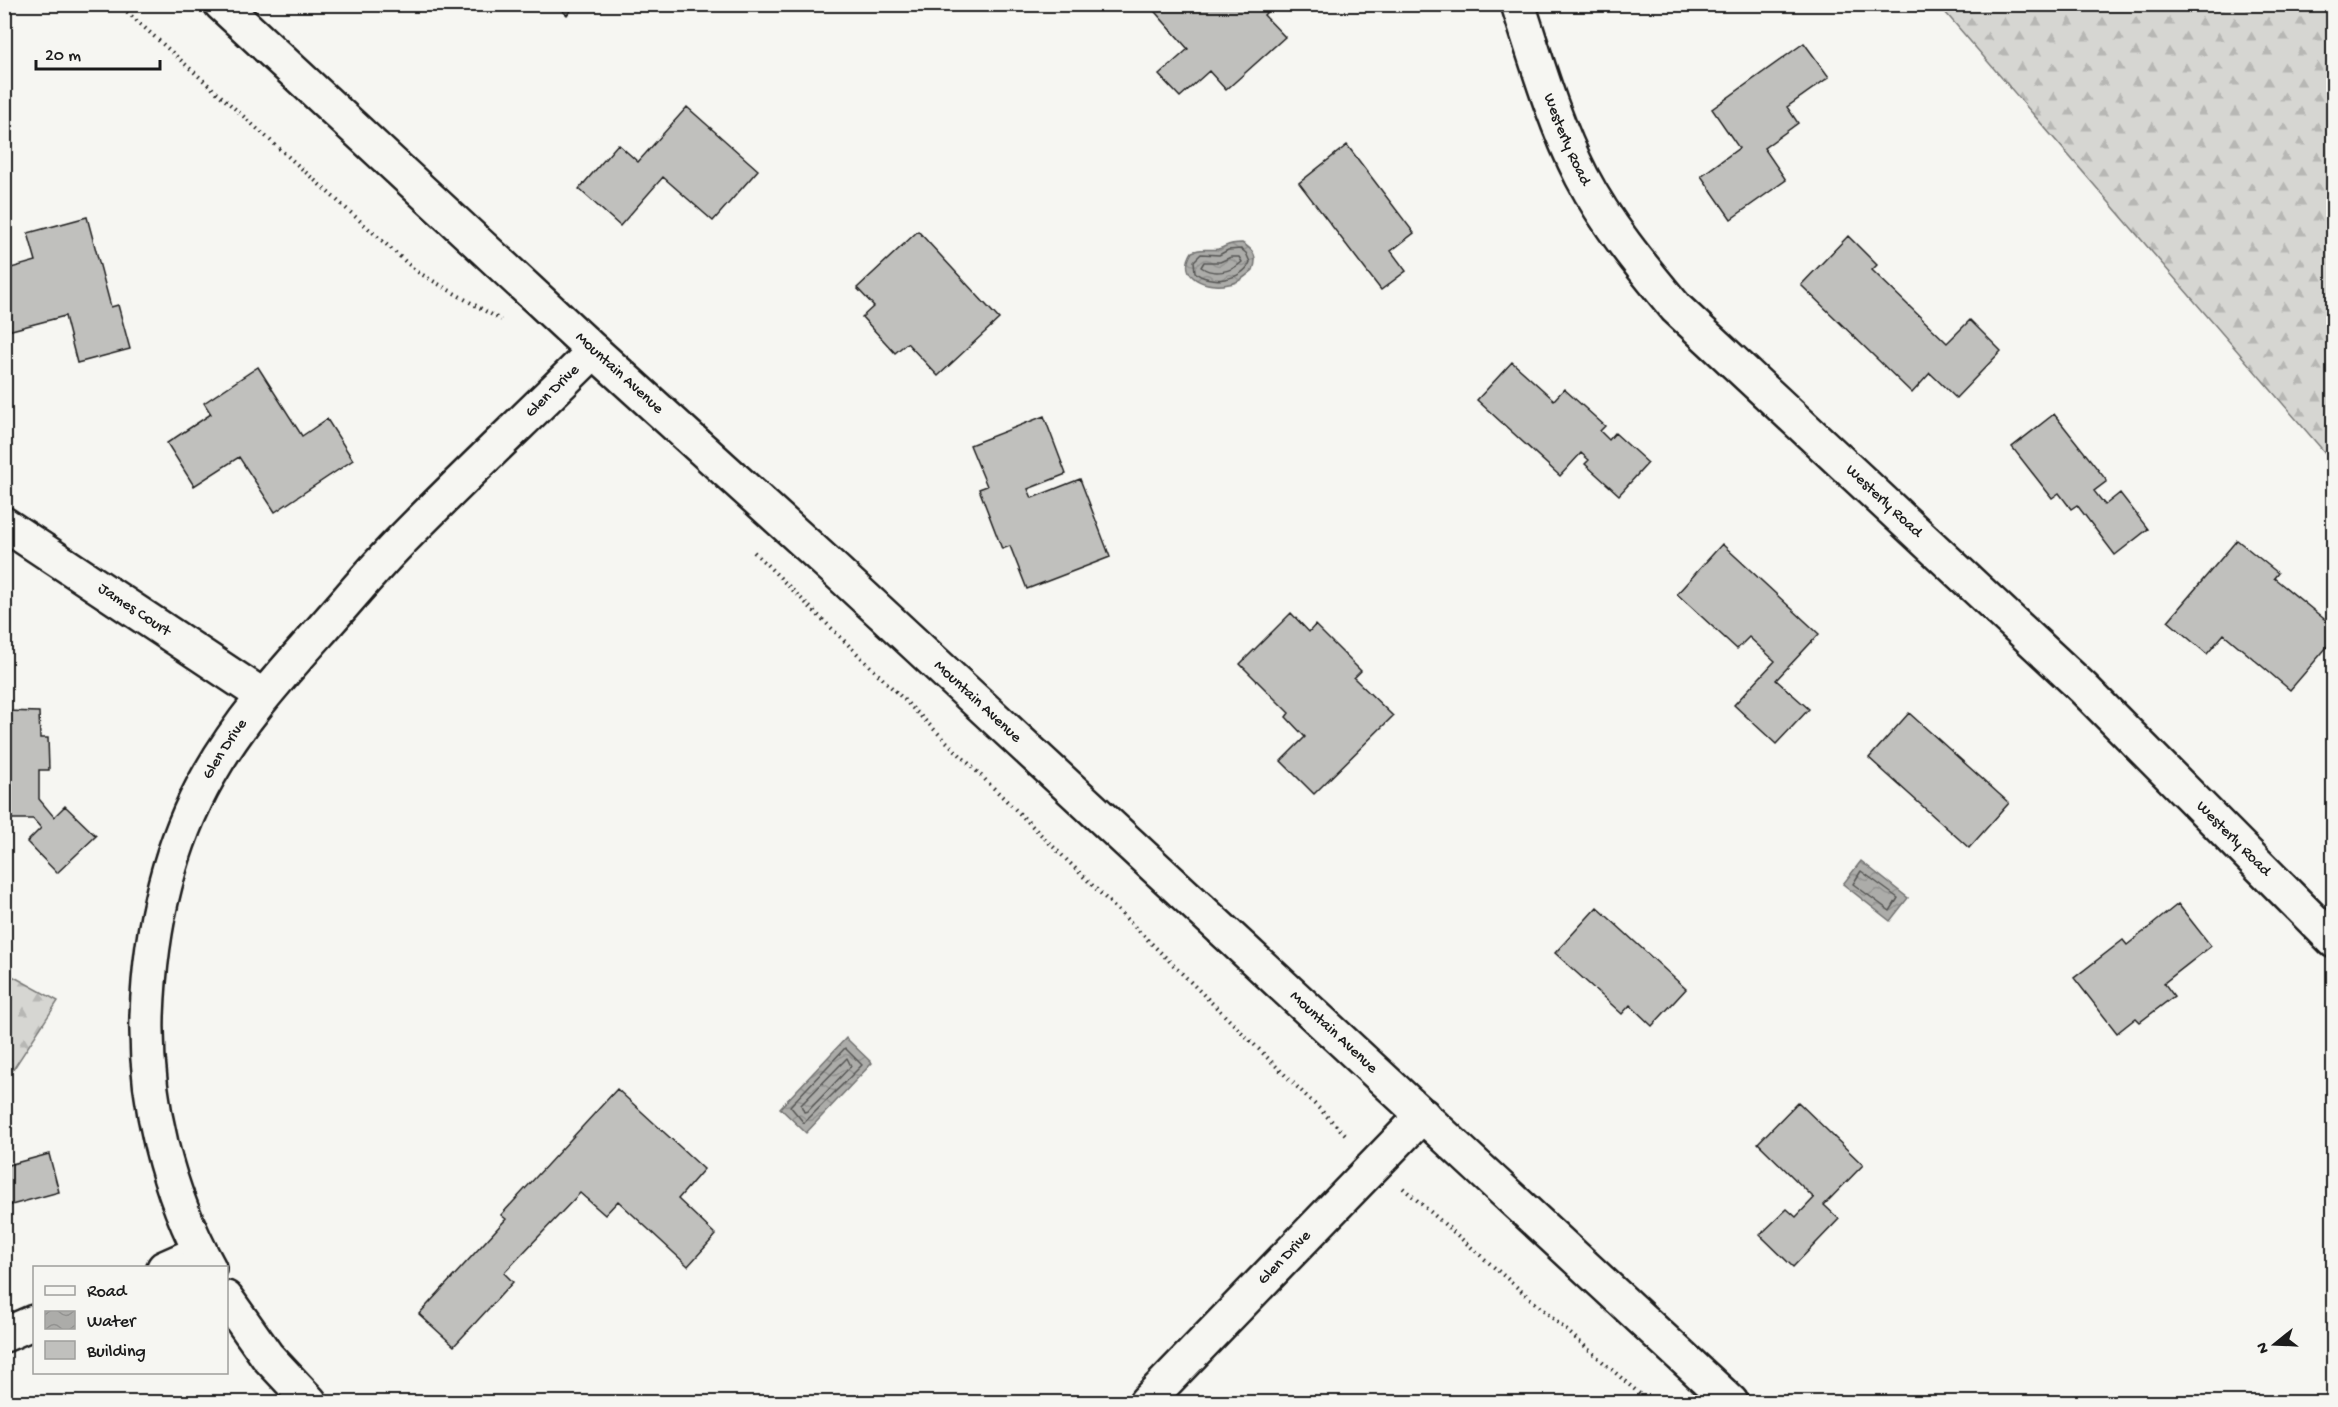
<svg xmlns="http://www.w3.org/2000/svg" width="2338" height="1407" viewBox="0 0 2338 1407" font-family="'Gochi Hand',sans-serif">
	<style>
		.forest { fill: url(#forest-firs); stroke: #797977; stroke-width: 1.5 }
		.water { fill: url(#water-waves); stroke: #727271; stroke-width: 1.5 }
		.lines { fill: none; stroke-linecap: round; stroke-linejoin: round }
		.shore { stroke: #565654; stroke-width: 1.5 }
		.building { fill: #c0c0bd; stroke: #1c1c1c; stroke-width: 1.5 }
		.minor-casing { stroke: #1c1c1c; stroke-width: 38 }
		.path { stroke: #1c1c1c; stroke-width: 4; stroke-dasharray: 1.5 4.5; stroke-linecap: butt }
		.minor { stroke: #f6f6f2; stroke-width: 33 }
		.labels { text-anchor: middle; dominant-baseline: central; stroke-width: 4.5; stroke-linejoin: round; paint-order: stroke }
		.street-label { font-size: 16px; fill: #1c1c1c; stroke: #f6f6f2 }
	</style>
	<defs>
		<pattern id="forest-firs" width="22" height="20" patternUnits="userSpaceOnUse" patternTransform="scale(1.5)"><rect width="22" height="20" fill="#d6d6d2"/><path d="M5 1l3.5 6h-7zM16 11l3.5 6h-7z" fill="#b7b7b4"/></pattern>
		<pattern id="water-waves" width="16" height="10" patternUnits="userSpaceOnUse" patternTransform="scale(1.5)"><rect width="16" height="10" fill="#acaca9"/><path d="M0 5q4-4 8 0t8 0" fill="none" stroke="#939391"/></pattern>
	</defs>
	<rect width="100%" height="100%" fill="#f6f6f2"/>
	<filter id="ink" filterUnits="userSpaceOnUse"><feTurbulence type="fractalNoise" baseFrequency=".0167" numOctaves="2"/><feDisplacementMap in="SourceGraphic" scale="12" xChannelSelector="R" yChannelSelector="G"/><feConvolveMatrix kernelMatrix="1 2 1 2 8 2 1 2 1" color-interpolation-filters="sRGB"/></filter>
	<g filter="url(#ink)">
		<path class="forest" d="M1939,5h394v457z
			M5,972l53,29 -53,81z"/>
		<path class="water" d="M1242,243c12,7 16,14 11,27 -7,6 -15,13 -24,14 -22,5 -53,-6 -37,-32 10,-5 16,-1 26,-3 10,-3 9,-6 24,-6z
			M1861,861l47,37 -18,23 -47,-37z
			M846,1038l26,25 -66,70 -26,-25z"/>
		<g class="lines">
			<path class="shore" d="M1241,249l5,4 4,9c-7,19 -42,23 -55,10l-1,-11 7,-7 18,1 9,-5z
				M1231,257h8l3,5c-11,10 -28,14 -41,5l3,-5h16z
				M1861,871l37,27 -8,13 -37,-27z
				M845,1048l17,17 -58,58 -14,-17z
				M847,1058l4,8 -43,45 -4,1 -3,-7z"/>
		</g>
		<path class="building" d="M555,4h21l-9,11z
			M1148,4h126l-10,11 21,22 -59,53 -17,-19 -29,26 -21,-22 29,-26z
			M1804,43l25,34 -42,30 11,16 -34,25 22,32 -55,39 -30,-43 38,-28 -27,-39z
			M687,107l71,63 -45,51 -50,-44 -43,49 -41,-37 39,-45 20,18z
			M1347,145l67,88 -23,18 15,20 -25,19 -82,-107z
			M87,217l24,90 7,-2 12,44 -53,14 -12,-47 -61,16v-62l32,-9 -8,-28z
			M918,231l81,88 -61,57 -31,-33 -12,10 -33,-36 12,-11 -17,-18z
			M1848,236l29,29 -5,5 75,73 23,-23 31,31 -45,47 -26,-25 -18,20 -111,-108z
			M1512,362l42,38 10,-11 41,37 -5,5 9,9 6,-7 33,30 -29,32 -34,-31 4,-4 -8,-7 -21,23 -83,-76z
			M258,367l44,69 25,-17 26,41 -78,52 -36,-55 -45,29 -27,-43 44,-29 -7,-11z
			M2054,414l53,67 -13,10 11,14 15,-12 28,36 -33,26 -38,-50 -6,4 -12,-16 -7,5 -40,-51z
			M1044,416l22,58 -38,15 4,9 48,-19 30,78 -83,32 -17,-43 -8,3 -23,-60 8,-3 -17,-41z
			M2237,540l41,33 -4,5 60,49v12l-44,51 -66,-56 -17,20 -39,-33z
			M1722,544l97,90 -43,46 33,29 -33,35 -42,-39 41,-44 -26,-24 -12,12 -60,-55z
			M1291,613l18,19 6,-7 46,46 -7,7 39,38 -79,78 -33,-33 24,-24 -19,-20 3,-4 -49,-49z
			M4,711l35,1 1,26h8l1,32h-10v29l15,18 11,-11 31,30 -39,37 -30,-31 14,-14 -8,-9h-29z
			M1909,713l100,90 -40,45 -100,-90z
			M2178,904l33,42 -47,37 10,13 -34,26 -4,-4 -19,15 -43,-55 49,-38 4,5z
			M1597,907l89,82 -34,37 -22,-21 -8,9 -67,-61z
			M617,1089l87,80 -26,30 38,36 -28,31 -70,-65 -13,14 -25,-22 -76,80 9,9 -59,64 -35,-32 87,-95 -5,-4z
			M1798,1102l65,63 -39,40 15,14 -46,48 -33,-32 27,-26 9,8 18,-19 -56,-55z
			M4,1151l4,14 41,-11 10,38 -55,15z"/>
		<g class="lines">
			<g class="minor-casing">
				<g id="minor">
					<path id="s1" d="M221,4l373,347 240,218 897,833"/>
					<path id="s2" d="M1518,4c19,59 36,118 64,173 25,48 60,90 94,131l407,380 251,253"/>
					<path id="s3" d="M4,524l259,172"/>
					<path d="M164,1268l36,-16"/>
					<path id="s4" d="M209,1268c-42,-76 -64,-166 -62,-252 3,-83 20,-168 62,-241 31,-55 72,-100 114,-147 24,-27 47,-55 72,-81 65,-67 133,-130 199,-196"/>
					<path d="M226,1298l41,58 43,46"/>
					<path d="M4,1335l30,-13"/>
					<path id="s5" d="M1146,1402l277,-287"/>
				</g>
			</g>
			<path class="path" d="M118,4l298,267 85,49
				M754,552l594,585
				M1403,1188l246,214"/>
			<use href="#minor" class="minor"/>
		</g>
	</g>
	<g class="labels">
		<g class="street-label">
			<text stroke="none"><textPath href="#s2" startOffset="144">Westerly Road</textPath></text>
			<text stroke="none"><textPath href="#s1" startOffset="543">Mountain Avenue</textPath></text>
			<text stroke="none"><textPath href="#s4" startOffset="1030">Glen Drive</textPath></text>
			<text stroke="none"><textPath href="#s2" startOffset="630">Westerly Road</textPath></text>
			<text stroke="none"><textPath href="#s3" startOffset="156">James Court</textPath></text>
			<text stroke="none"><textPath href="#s1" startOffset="1029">Mountain Avenue</textPath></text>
			<text stroke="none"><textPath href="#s4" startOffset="544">Glen Drive</textPath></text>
			<text stroke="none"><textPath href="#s2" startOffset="1116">Westerly Road</textPath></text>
			<text stroke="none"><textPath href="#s1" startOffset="1515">Mountain Avenue</textPath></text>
			<text stroke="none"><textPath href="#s5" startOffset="200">Glen Drive</textPath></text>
		</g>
	</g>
	<rect width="2338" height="1407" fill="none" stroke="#f6f6f2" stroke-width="24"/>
	<rect x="12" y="12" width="2314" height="1383" fill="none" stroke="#1c1c1c" stroke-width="2" filter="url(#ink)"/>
	<rect x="33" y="1266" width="195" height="108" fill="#f6f6f2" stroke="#9f9f9c" stroke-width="1.5"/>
	<rect x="45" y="1286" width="30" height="9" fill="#f6f6f2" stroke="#9f9f9c" stroke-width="1.5"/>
	<text x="87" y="1296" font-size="18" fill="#1c1c1c">Road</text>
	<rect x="45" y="1311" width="30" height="18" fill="url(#water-waves)" stroke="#9f9f9c" stroke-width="1.5"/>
	<text x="87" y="1326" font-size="18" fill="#1c1c1c">Water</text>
	<rect x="45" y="1341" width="30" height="18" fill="#c0c0bd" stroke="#9f9f9c" stroke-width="1.5"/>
	<text x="87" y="1356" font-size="18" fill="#1c1c1c">Building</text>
	<g transform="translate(2275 1344) rotate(252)" stroke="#f6f6f2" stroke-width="4.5" paint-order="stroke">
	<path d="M0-4.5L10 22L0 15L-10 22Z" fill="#1c1c1c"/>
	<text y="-9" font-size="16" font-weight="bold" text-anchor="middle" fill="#1c1c1c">N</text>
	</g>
	<path d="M36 60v9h124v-9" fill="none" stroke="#1c1c1c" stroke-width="3"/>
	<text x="45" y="60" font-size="18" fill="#1c1c1c" stroke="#f6f6f2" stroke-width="4.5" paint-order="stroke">20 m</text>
</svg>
